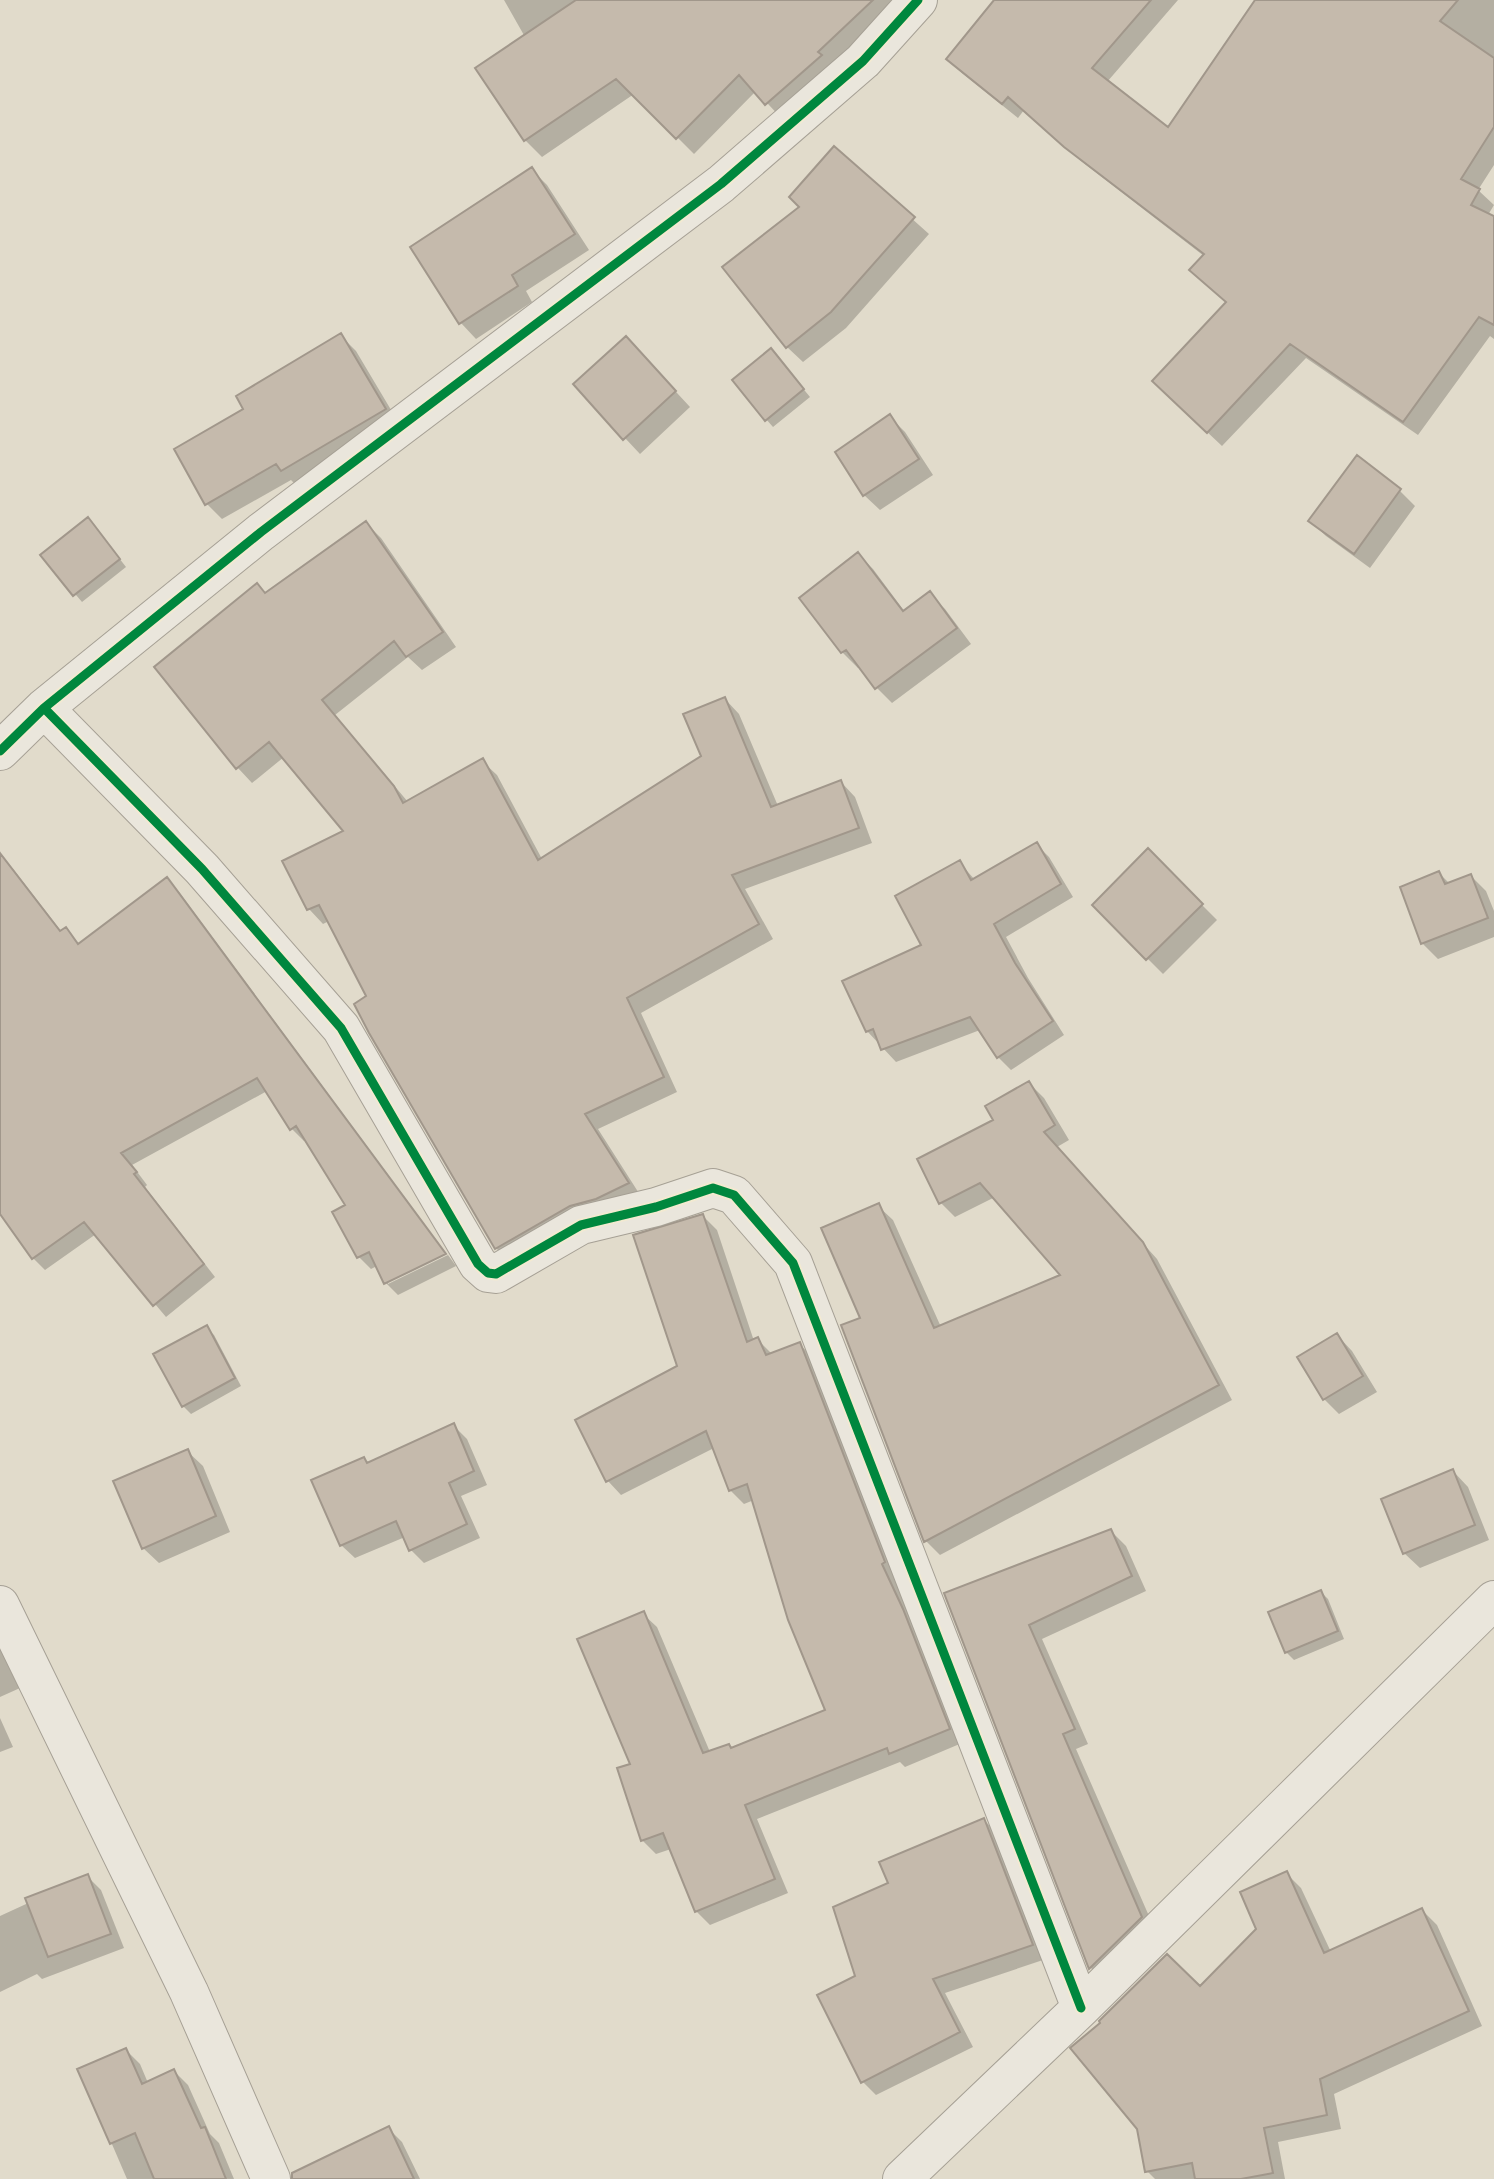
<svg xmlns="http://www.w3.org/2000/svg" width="1494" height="2179" viewBox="0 0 1494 2179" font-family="Merriweather,serif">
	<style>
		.shadow { fill: #0003 }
		.building { fill: #c5baac; stroke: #a1978b; stroke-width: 2 }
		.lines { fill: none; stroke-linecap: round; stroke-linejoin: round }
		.minor-casing { stroke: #a6a095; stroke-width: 40 }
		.minor { stroke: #eae6dc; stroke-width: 38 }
		.cycleway-casing { stroke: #f3ead1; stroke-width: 13 }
		.cycleway { stroke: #00873e; stroke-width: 9 }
	</style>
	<rect width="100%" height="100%" fill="#e1dbcb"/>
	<path class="shadow" d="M504,0h403l-124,120 -27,-29 -62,63 -60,-60 -92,63 -17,-17 -48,-71 48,-32z
		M996,0h182l-71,82 62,48 88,-130h237v165l-16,25 16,15 -6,10 6,3v121l-4,-3 -72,99 -112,-77 -84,88 -53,-50 59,-93 -24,-47 -123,-95 -57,-51 -6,8 -56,-45 -14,-14z
		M834,149l95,85 -83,94 -43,34 -16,-15 -63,-79 77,-61z
		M531,169l16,16 42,65 -63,41 6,11 -56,37 -15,-16 -49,-75z
		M340,335l16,16 44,74 -103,61 -6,-6 -69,39 -15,-15 39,-95z
		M641,354l49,53 -50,47 -15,-16z
		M778,358l32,39 -37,30 -7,-8z
		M889,416l16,16 28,43 -53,35 -16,-15z
		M1400,491l15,15 -45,62 -44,-32 -16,-15z
		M366,523l15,15 75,109 -34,23 -14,-13 -73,58 73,87 74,-41 15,14 45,84 161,-102 22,-58 14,15 39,92 63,-24 14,15 17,46 -127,46 28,50 -132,74 36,79 -79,37 44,69 -131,65 -15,-15 -125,-216 -3,-35 -39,-76 -6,3 -14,-15 -25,-48 61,-30 -61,-74 -32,26 -14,-15 -82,-101 110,-72z
		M95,527l31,40 -44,35 -40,-47z
		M858,554l15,15 32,43 24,-18 16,15 26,35 -79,59 -16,-16 -16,-21 -2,2 -16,-16 -41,-54z
		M1036,844l13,13 24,40 -67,40 22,41 36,57 -53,35 -13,-13 -18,-27 -84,32 -29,-31 56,-85 37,-83 15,17z
		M1148,851l69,69 -54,54 -69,-69z
		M1,857l12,12 49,63 4,-3 14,16 87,-65 12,12 266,360 -57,28v4l60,-29 8,11 -58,29 -12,-12 -9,-17 -6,3 -12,-12 -24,-45 12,-7 -41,-66 -2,2 -12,-12 -25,-38 -135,74 15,20 -2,2 70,90 -49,40 -70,-83 -51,36 -12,-12 -33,-47z
		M1439,873l11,11 21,-8 15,15 8,20v26l-56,22 -15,-15 -21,-56z
		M1029,1083l15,15 25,42 -12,7 100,112 75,141 -292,155 -14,-14 -64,-222 16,-113 15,14 48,107 122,-51 -68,-79 -40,20 -14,-14z
		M703,1216l14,14 37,111 3,-2 14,14 28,-9 14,13 149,386 -57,24 -5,-5 -143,57 31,74 -78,32 -14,-14 -25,-62 -15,5 -14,-14 -10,-75 11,-151 14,13 53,125 19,-6 3,3 95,-38 -73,-211 -10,4 -14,-14 -16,-42 -93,47 -13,-14 72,-114z
		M206,1328l8,7 27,51 -50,28 -8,-8 -28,-51z
		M1337,1335l15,16 25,41 -38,22 -15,-15z
		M453,1425l14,14 20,46 -26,11 19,42 -56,25 -13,-13 -6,-13 -50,21 -14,-13 23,-86 5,5z
		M187,1451l16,15 27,66 -71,31 -16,-15z
		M1453,1471l15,16 21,53 -69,28 -16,-15z
		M1111,1531l15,15 20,45 -104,48 46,105 -12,5 80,183 -51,50 -14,-14 -145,-374z
		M1321,1592l7,7 16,40 -50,21 -8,-8z
		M0,1647l20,41 -20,9z
		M0,1718l13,29 -13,5z
		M984,1820l14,14 48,125 -101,34 28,54 -97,48 -13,-13 -6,-105z
		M1286,1873l15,15 30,64 91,-42 15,15 45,101 -148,68 7,35 -63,13 7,37h-130l-8,-8 53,-183 58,-59z
		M87,1876l14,14 23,58 -82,31 -5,-5 -37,18v-76z
		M126,2050l14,14 8,19 26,-12 14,14 22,49 9,9 15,36h-107l-47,-109z
		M388,2128l14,14 18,37h-126z"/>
	<path class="building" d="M576,0h297l-55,52 4,3 -57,50 -26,-30 -63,64 -60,-60 -92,62 -49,-73z
		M994,0h157l-59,68 76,59 87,-127h203l-18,21 54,37v69l-33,52 19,10 -9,16 23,11v109l-15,-8 -76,105 -113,-78 -83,89 -55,-52 74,-79 -37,-32 15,-16 -140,-107 -56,-50 -6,7 -56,-45z
		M834,146l81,71 -84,95 -45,36 -64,-81 77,-60 -10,-10z
		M532,167l43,67 -63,41 6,11 -59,38 -49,-77z
		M341,333l45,76 -105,62 -5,-7 -71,41 -31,-56 69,-40 -7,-13z
		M626,336l50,55 -53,49 -50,-56z
		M771,348l33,41 -39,32 -33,-41z
		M890,414l29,45 -56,37 -28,-44z
		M1357,455l44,34 -47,65 -46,-33z
		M88,517l32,42 -47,37 -33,-41z
		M366,521l77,111 -37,25 -12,-16 -72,59 72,86 9,17 80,-45 55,102 163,-104 -18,-42 42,-17 46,110 70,-27 18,48 -127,47 27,49 -132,74 37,79 -79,37 44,69 -33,16 -26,7 -75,43 -126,-216 -15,-29 12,-8 -47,-91 -12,5 -25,-49 61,-30 -74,-89 -33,27 -82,-102 103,-84 8,10z
		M858,552l45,59 27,-20 27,37 -82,61 -29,-39 -5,3 -42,-55z
		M1037,842l24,42 -67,40 21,39 38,58 -56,37 -27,-41 -89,33 -8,-21 -7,3 -24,-51 79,-36 -26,-49 65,-36 11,20z
		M1148,848l55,56 -57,56 -54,-55z
		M0,853l60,78 6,-4 12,17 89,-67 279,377 -62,30 -15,-32 -12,6 -25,-46 13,-7 -49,-79 -6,4 -33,-52 -136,75 16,19 -3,2 70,90 -51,42 -69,-84 -52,37 -32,-45z
		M1439,871l6,13 26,-10 17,44 -67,26 -21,-57z
		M1029,1081l26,44 -11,7 99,110 76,143 -295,157 -83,-217 19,-7 -39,-90 58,-25 55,125 126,-53 -80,-92 -41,21 -22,-45 76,-39 -8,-14z
		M703,1214l44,128 11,-5 8,18 34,-13 85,220 -3,2 21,45 47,120 -61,25 -2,-6 -142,57 30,74 -80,33 -32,-79 -22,8 -24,-73 13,-4 -53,-125 67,-28 59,142 26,-9 2,4 94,-38 -37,-90 -41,-136 -18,7 -23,-60 -100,51 -31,-62 102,-54 -44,-131z
		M207,1325l28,53 -53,29 -29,-53z
		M1337,1333l26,43 -40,24 -26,-43z
		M454,1423l20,48 -25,12 18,41 -58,27 -13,-30 -56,25 -29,-66 53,-23 3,6z
		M188,1449l28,67 -74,33 -29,-68z
		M1453,1469l22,56 -72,29 -22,-55z
		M1111,1529l21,47 -103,49 46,104 -12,5 79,183 -53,52 -145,-376z
		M1321,1590l17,41 -53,22 -17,-41z
		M984,1818l49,127 -100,34 27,53 -99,51 -44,-88 38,-19 -22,-69 55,-24 -9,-21z
		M1287,1871l37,82 98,-45 47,103 -149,68 7,36 -63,13 9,45 -32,6h-46l-3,-16 -47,9 -8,-43 -67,-81 30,-25 -1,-2 68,-67 33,32 56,-57 -16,-37z
		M88,1874l23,60 -63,23 -23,-59z
		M126,2048l16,36 32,-15 27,59 4,-1 21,52h-72l-19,-46 -25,11 -33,-75z
		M389,2126l25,53h-122v-6z"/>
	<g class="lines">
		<g class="minor-casing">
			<path id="minor" d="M44,708l158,161 139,159 137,236 10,9 8,1 85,-49 75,-18 57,-19 21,7 59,68 288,745
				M0,751l44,-43 217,-176 460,-348 142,-123 55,-61
				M0,1605l189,387 82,187
				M902,2179l179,-171 413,-408"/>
		</g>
		<use href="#minor" class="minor"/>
		<g class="cycleway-casing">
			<path id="cycleway" d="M44,708l158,161 139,159 137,236 10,9 8,1 85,-49 75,-18 57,-19 21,7 59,68 288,745
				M0,751l44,-43 217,-176 460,-348 142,-123 55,-61"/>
		</g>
		<use href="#cycleway" class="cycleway"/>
	</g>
</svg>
